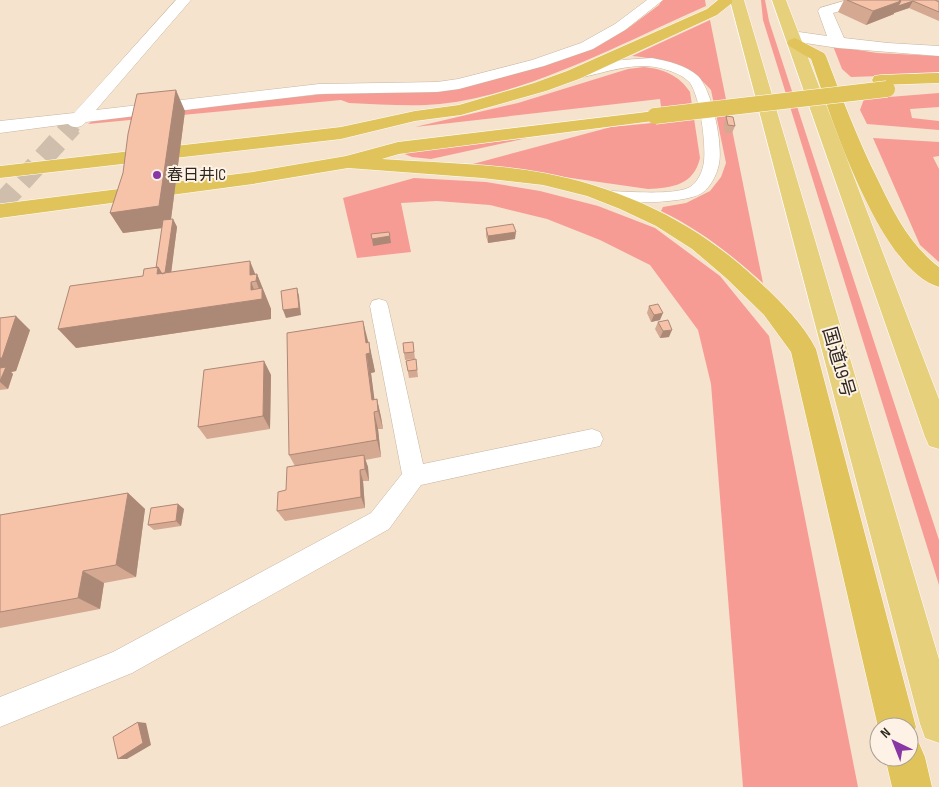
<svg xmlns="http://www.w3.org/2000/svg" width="939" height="787" viewBox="0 0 939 787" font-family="'Sofia Sans Condensed','Noto Sans JP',sans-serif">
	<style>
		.green { fill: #f79c94 }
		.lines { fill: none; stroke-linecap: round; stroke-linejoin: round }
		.minor-tunnel-far1 { stroke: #cebeab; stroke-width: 16; stroke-dasharray: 16 8; stroke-linecap: butt }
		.minor-tunnel { stroke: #cebeab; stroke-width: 21; stroke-dasharray: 21 11; stroke-linecap: butt }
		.service-casing { stroke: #c7b5a0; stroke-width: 1 }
		.minor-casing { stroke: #c7b5a0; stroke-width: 1 }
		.trunk-casing { stroke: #fff; stroke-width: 1 }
		.motorway-casing { stroke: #fff; stroke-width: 1 }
		.service { fill: #fff; fill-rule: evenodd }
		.minor { fill: #fff; fill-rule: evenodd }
		.trunk { fill: #e6d07c; fill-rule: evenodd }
		.motorway { fill: #e0c45b; fill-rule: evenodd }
		.motorway-bridge-casing { stroke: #fff; stroke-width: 17; stroke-linecap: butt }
		.motorway-bridge { stroke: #e0c45b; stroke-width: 16 }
		.wall { fill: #d4a891 }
		.shaded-wall { fill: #ac8876 }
		.building { fill: #f6c3a9; stroke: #ac8876 }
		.poi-dot { fill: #8937a5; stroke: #fdf2e5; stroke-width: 2 }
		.labels { text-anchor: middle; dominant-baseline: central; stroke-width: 4; stroke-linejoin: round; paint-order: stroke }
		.far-poi-label { font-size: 16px; fill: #2f2820; stroke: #fdf2e5; text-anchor: start }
		.street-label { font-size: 19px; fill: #2f2820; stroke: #fdf2e5 }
	</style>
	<rect width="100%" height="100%" fill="#f6e3ce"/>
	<path class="green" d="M662,0h43l1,6c-82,36 -176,88 -266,98 -30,3 -61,0 -91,-1l-8,-3 -253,24 4,-3 18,-5 224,-23 126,-5 82,-22 49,-18 36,-19 32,-24z
		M761,0h4l4,21 170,519v45l-176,-565z
		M710,20l53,263c-34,-30 -61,-52 -102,-72l2,-4 23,-4 24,-12 11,-14 5,-14 -15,-73c-20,-24 -49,-31 -79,-34z
		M833,46l44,7 62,3v18l-88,3 -9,-8z
		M644,67c19,2 35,8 46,25l10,66c-6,27 -28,30 -52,31l-175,-25 138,-37 52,-5 -3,-23 -245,28 103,-24 110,-34z
		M939,93v14l-29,2 2,9 27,3v9l-72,-6 -7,-14 4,-11z
		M527,138l-96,21 -19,-2 -10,-4z
		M873,138l66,4v14l-6,1 6,12v93l-19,-17z
		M414,178l72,4 54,9 58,15 57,22 65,48 49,60 89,451h-115l-32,-403 -13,-54 -48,-65 -50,-25 -53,-21 -57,-14 -53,-4 -36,2 10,49 -54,6 -14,-60z"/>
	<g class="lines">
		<path class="minor-tunnel-far1" d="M71,128l2,-3"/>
		<path class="minor-tunnel" d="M0,205l72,-79"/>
		<g class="service-casing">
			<path id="service" d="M652,58c15,3 34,7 46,18 14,14 25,68 21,88 -2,10 -8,23 -17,29 -16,11 -83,11 -102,7l-2,-4 2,-4 6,-1c19,0 68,5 84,-4 8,-5 13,-16 14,-26 2,-18 -4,-64 -14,-78 -6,-7 -16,-11 -23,-13 -31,-11 -63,4 -94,9l-6,-4 1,-3 54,-12z
				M379,299l7,2 2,5 35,158 169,-35 8,3 3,7 -3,7 -179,39 -32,44 -257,144 -132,54v-30l113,-45 258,-139 31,-39 -32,-168 2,-5z"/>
		</g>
		<g class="minor-casing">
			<path id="minor" d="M176,0h15l-95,110 223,-26 118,-2 21,-3 74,-19 49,-17 34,-19 32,-24h16l-38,30 -32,19 -49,17 -85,23 -22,3 -118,2 -233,28c-5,6 -12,7 -18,2l-68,9v-12l74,-8z
				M847,0h23l-2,3 -35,10 11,25 44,5 51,3v10l-101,-8 -46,-7 -5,-2 -3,-3 3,-3 5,-2 35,5 -9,-25 2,-3z"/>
		</g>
		<g class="trunk-casing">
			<path id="trunk" d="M730,0h14l195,659v84l-14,-5 -5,-14z
				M772,0h14l153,399v50l-10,-3 -4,-9z"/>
		</g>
		<g class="motorway-casing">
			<path id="motorway" d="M718,0h14v3l-15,12 -138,64 -33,12 -85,24 -46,6 -74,18 -341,39v-12l341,-39 74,-16 44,-6 75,-22 33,-12 140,-62z
				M795,38l29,15 2,3c16,42 32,84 52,124 16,33 31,64 61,87v20c-60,-17 -109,-173 -128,-228l-22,-13 -2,-3 2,-3z
				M939,73v10l-59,2 -6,-1 -2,-4 2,-4 6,-1z
				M655,111l6,1 3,4 -3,4 -262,34 -17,5c53,4 109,4 162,14 78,15 149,48 208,102 24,22 49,45 64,74l100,378 -5,13 8,3 6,14 7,30h-40l-7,-30h24v-30h-30v3l-1,-3 -87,-375 -27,-37 -38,-37 -34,-29 -36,-23 -36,-17 -33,-13 -44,-11 -61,-7 -134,-10 -95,16 -253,34v-14l253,-32 93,-16 52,-14z"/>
		</g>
		<use href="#service" class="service"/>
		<use href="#minor" class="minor"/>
		<use href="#trunk" class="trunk"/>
		<use href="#motorway" class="motorway"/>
		<g class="motorway-bridge-casing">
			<path id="motorway-bridge" d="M655,116l232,-27"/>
		</g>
		<use href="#motorway-bridge" class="motorway-bridge"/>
	</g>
	<path class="wall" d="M844,0h95v21l-30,-13 -15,5v1l-28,11 -28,-13z
		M185,111l-14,108h2l4,8 -6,45 86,2 14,35v10l-195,29 67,-72 13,-8 6,-40 -39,5 -13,-20z
		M726,116l9,10 -3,7h-7l-1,-9z
		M486,228l29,11 -27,4 -2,-7z
		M649,306l11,14 -9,2 -4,-9z
		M0,318l30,12 -14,41 -5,1 2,2 -5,15 -8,1z
		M658,322l11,15 -9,1 -5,-9z
		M368,342l5,20 2,10 -4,1 3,26h3l4,18 2,12h-5l3,28 -16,3 3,7 1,14h-6l2,27 -80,13 -8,-10 9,-21 9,-24 -6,-11z
		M413,342l2,17 -10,1 -1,-7z
		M416,359l2,18 -9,1 -3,-17z
		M264,361l7,14 -1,54 -63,10 -9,-12z
		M128,493l17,16 -9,68 -32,6 -4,26 -100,19v-113z
		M178,504l6,5 -3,17 -27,4 -6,-5z"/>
	<path class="shaded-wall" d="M901,1h12l-4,7 -15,5v1l-28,11 7,-14z
		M176,90l9,21 -15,116 -47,6 -13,-20z
		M173,219l4,8 -7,55 -13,-8 1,-7z
		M516,232l-1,7 -27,4v-7z
		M390,236l1,7 -18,3 -1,-7z
		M250,261l6,15 1,-2 14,35v10l-195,29 -18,-19 193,-39v-8l7,17 4,-3 -6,-15 -6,-6z
		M297,288l2,8 2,19 -15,3 -3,-8z
		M663,313l-3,7 -9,2 3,-7z
		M16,316l14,14 -14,41 -5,1 2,2 -5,15 -8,-7v-24z
		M363,321l5,20 1,12v-11l6,30 -4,1 5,38 -4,-11z
		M672,330l-3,7 -9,1 3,-7z
		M264,361l7,14 -1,54 -7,-13z
		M377,399l4,18 2,12 -5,-18z
		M374,412l4,17 3,28 -4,-17z
		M364,455l4,12 1,14 -4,-12z
		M360,470l3,11 2,27 -4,-11z
		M128,493l17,16 -9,68 -20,-12z
		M178,504l6,5 -3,17 -5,-5z
		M83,571l21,12 -4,26 -22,-11z
		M138,722l8,1 5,22 -24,14h-9z"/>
	<path class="building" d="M847,0h52l2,1 -28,10z
		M899,0h36l4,2v10l-26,-11 -15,5 3,-5z
		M176,90l-17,116 -49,7 13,-40 5,-39 9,-40z
		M726,116l7,1 2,9 -7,-1z
		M173,219l-8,54 -3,1 -4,-7 -2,1 7,-48z
		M513,224l3,8 -28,4 -2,-8z
		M389,232l1,4 -18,3 -1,-5z
		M250,261v14l7,-1 -1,7 -5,1v8l11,-2v11l-204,30 12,-43 73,-10 1,-7 14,-2 -1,7z
		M297,288l2,20 -16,2 -2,-19z
		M658,304l5,9 -9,2 -5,-9z
		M16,316l-14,42h-2v-40z
		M668,320l4,10 -9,1 -5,-9z
		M363,321l3,22 3,-1 1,11 -4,1 6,46 5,-1 1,12 -4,1 3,28 -88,15 -2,-122z
		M413,342l1,10 -10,1 -1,-10z
		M416,359l1,11 -9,1 -2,-10z
		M264,361l-1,55 -65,11 6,-57z
		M6,367l-6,14v-13z
		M364,455l1,14 -5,1 1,27 -84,14 1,-19 8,-2 1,-23z
		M128,493l-12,72 -33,6 -5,27 -78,14v-97z
		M178,504l-2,17 -28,4 3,-17z
		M138,722l5,21 -25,16 -5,-22z"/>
	<circle class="poi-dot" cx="157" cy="175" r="5"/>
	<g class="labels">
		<g class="far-poi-label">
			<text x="167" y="175">春日井IC</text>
		</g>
		<g class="street-label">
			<text transform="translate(838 362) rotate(74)">国道19号</text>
		</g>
	</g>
	<g transform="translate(894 742) rotate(317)"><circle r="24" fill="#fdf2e5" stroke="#aba196"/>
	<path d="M0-4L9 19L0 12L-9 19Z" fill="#8937a5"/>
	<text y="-8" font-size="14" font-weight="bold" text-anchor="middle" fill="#2f2820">N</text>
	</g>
</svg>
